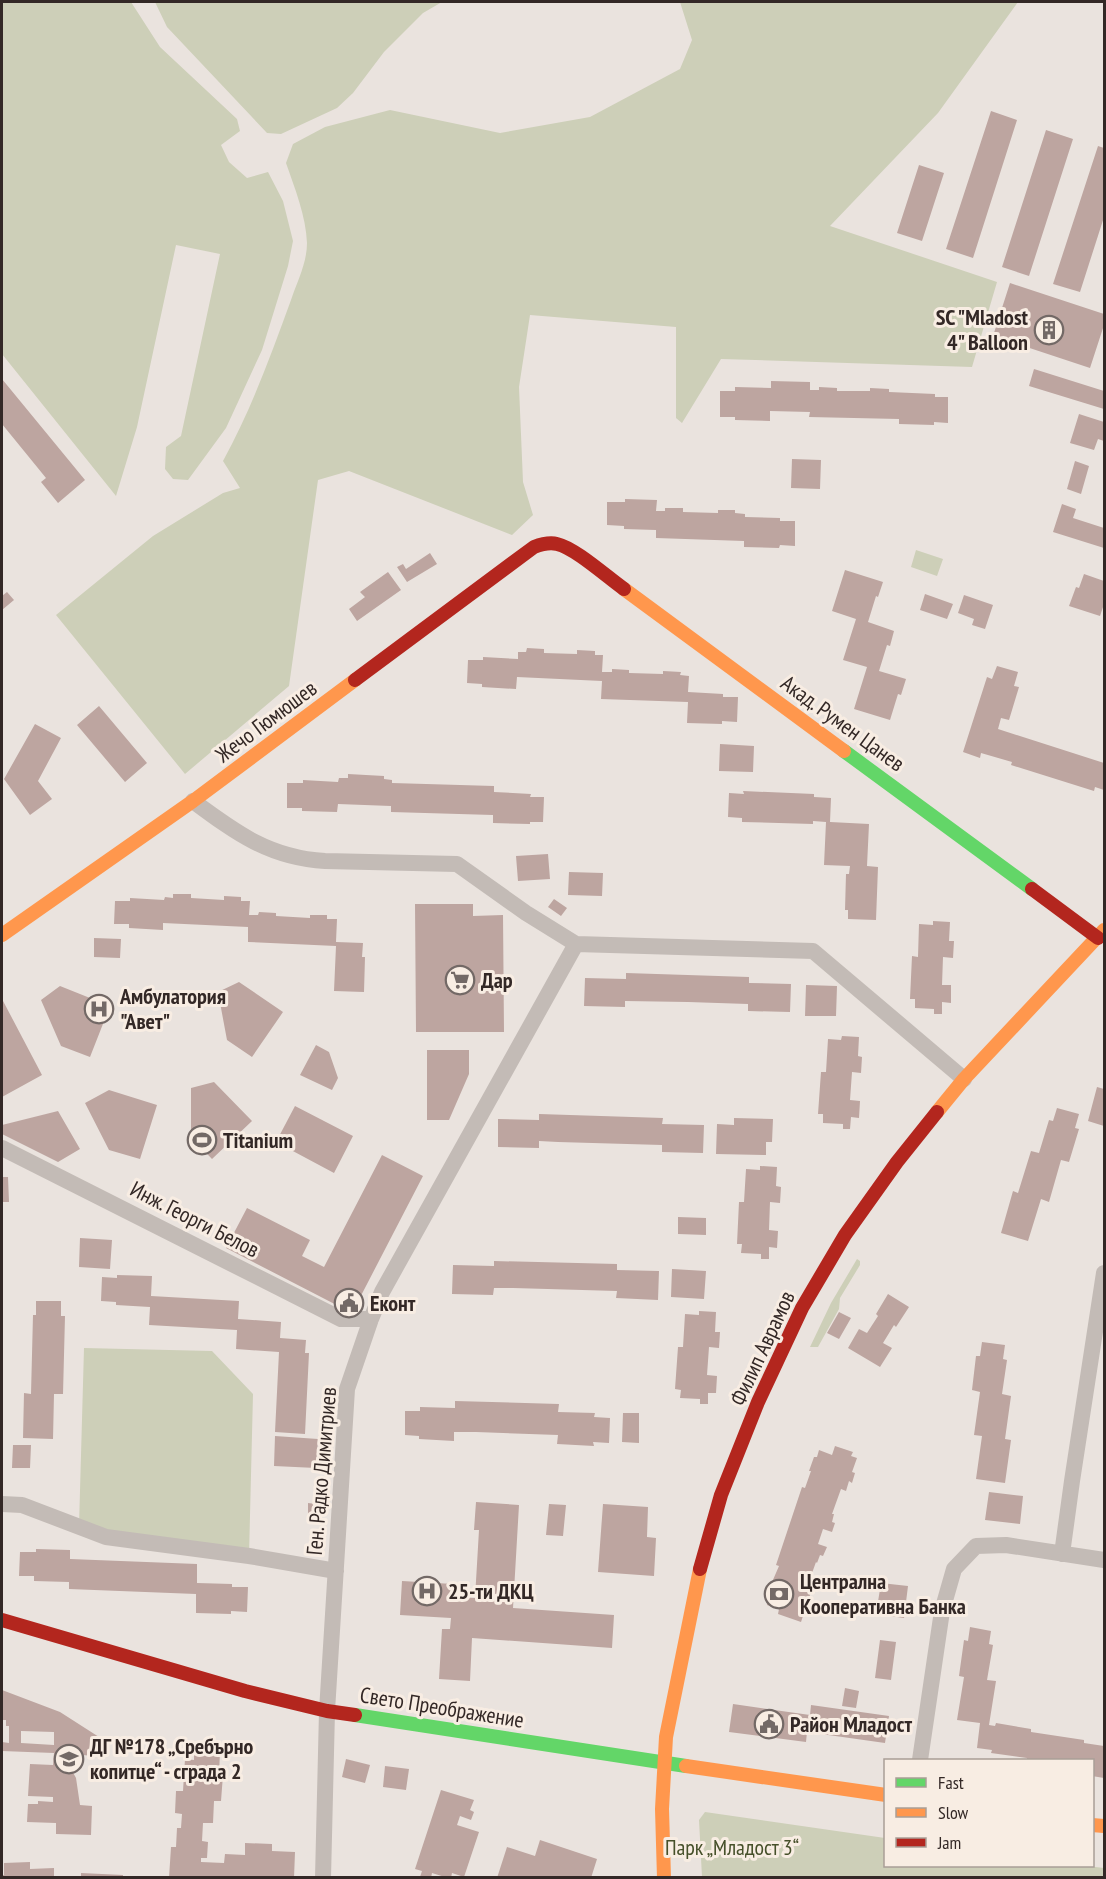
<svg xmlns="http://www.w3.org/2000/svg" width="1106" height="1879" viewBox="0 0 1106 1879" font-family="'PT Sans Narrow',sans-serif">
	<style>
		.green { fill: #cdcfb8 }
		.building { fill: #bda5a0; fill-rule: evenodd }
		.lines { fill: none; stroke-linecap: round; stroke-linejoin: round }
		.street { stroke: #c3bbb6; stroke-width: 16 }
		.fast { stroke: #63d668; stroke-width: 14 }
		.slow { stroke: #ff974d; stroke-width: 14 }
		.jam { stroke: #b3261e; stroke-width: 14 }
		.labels { text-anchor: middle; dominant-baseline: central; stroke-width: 6; stroke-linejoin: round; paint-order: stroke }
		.poi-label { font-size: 22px; font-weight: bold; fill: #332826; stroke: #f8ede3; text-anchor: start }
		.street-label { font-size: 22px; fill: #332826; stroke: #f8ede3 }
		.park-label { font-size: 22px; fill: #46502a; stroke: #f8ede3 }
	</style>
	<rect width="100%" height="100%" fill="#eae3de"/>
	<path class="green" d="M2,2h129l29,45 77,72 3,12 -19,14 8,17 18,16 21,-6 15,29 10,40 -5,25 -26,84 -36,78 -38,52 -15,-1 -8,-10 1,-22 15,-11 39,-182 -44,-9 -39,182 -21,69 -114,-142z
		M155,2h-1h288l-19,11 -39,39 -31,41 -16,15 -56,26 -14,-1 -100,-106z
		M680,2h338l-80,111 -108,113 167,56 -25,85 -251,-8 -39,64 -6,-5v-91l-146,-12 -11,72 4,95 10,33 -21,20 -163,-64 -31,9 -29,206 -104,88 -129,-159 97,-79 70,-43 17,-5 -17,-27c28,-51 48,-106 68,-161 6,-18 16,-37 16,-57 -1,-27 -12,-54 -21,-80l7,-19 32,-17 65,-17 110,23 90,-16 90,-48 12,-29z
		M916,550l27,9 -6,17 -26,-9z
		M857,1259l3,2v4l-20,33 -1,11 -21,38h-8l21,-44z
		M84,1348l128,3 41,43 -4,162 -170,-29z
		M705,1812l180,26 1,28h201l17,2v9h-402l-3,-57z"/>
	<path class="building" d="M991,111l26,9 -44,138 -27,-9z
		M1046,130l27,9 -44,137 -27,-9z
		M1098,146l6,2v69l-24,75 -27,-8z
		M919,165l25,8 -22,68 -25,-8z
		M1010,283l94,31v11l-14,43 -97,-32z
		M1034,369l70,22v18l-75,-23z
		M2,379l83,101 -27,23 -17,-21 5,-4 -44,-54z
		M771,381l39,1v8h9v-3l18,1v3h33v-3l19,1v3l46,2v3h13v26l-14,-1v3l-35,-1v-5l-90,-2 1,-5 -40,-1v10l-35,-1v-3h-15v-26h15v-4l36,1z
		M1079,414l25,8v19l-6,-2 -4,11 -24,-7z
		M792,459l29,1 -1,29 -29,-1z
		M1075,461l14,5 -8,28 -14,-5z
		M625,499l32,1 -1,11h9v-3h18v4l35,1v-3h17v3l10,1v3l35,1v3h15v25l-15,-1 -1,3 -35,-1v-6l-88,-3v-8l-32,-1v-3l-17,-1v-23h18z
		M1062,504l14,5 -3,9 31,10v20l-51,-16z
		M430,553l7,11 -30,18 -10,-15 6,-3 3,5z
		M845,570l38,12 -5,15 -2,-1 -8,26 26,9 -4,15 -3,-1 -8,26 27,8 -5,16 -3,-1 -8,26 -36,-11 13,-42 -24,-7 13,-41 -24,-8z
		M388,572l13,18 -44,31 -8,-12 16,-12 -5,-5z
		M1084,574l20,7v23l-4,12 -31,-10 7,-19 3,1z
		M7,592l7,8 -12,10v-14z
		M925,594l28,10 -6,15 -27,-9z
		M964,595l29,10 -8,24 -13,-4 2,-6 -16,-6z
		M527,648l17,1v4l33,1v-4l18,1v4h8l-1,17h10v-3l17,1v3l34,1v-3l18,1 -1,3 9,1 -1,16 35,2v3h15l-1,25 -15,-1v3l-35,-1 1,-21 -87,-3 1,-18 -85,-4 -1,12 -34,-2v-3l-15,-1 1,-23h15v-3l35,2v-7h8z
		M997,666l21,6 -4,14 5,1 -10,33 -8,-2 -3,11 106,34v27l-9,-3 -1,4 -83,-26 1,-3 -31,-9 -1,5 -17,-6 24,-75 5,2z
		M99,706l48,57 -22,19 -48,-57z
		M35,724l26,14 -23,43 14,18 -22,16 -26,-36z
		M720,744l34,2 -1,26 -34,-1z
		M348,774l36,2v3l8,1v3l102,3v6l37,2 -1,3h14l-1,25h-13v2l-37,-1v-8l-102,-3v-6l-53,-2 -1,8 -35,-1v-3h-15v-25h16v-3l35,2 1,-4h9z
		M743,791l71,3v3l17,1 -1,24 39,2 -2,42 11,1 -2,53 -28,-1v-9h-3l1,-36h3l1,-8 -26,-1 2,-43 -13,-1v3l-71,-2v-4l-14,-1 1,-24 15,1z
		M548,854l2,25 -32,2 -2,-25z
		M569,872l34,1 -1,23 -34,-1z
		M173,894h18v4l33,2v-4l17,1v4h9l-1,14h9l1,-3 17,1v3l34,2v-3h17v4h10l-1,23 27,1 -1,14h3l-1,35 -30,-1 2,-45 -88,-4v-15l-85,-4v7l-34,-2v-4h-15l1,-23h15v-3l34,2 1,-3 8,1z
		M554,899l13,9 -6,8 -13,-9z
		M415,904h58v12l30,-1 1,117h-88z
		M933,921l17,1 -1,19h5l-1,17 -10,-1 -1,28h9v18l-9,-1v12h-8v-5l-19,-1v-9h-5l2,-43 6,1 1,-33 14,1z
		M94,938l27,1 -1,19 -26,-1z
		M626,973l123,4v6l42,1 -1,28 -42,-1v-7l-60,-2 -63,-1v6l-41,-1 1,-28 41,1z
		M239,982l44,30 -31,45 -25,-17 -9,-48z
		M806,985l31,1 -1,30h-31z
		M60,986l50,20 -20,51 -29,-11 -20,-46z
		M2,999l40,76 -40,22z
		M842,1036l17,1 -1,19 4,1 -1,16 -9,-1 -2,28 10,1 -1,17 -8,-1 -1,12h-7v-5l-20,-1v-9h-5l3,-42h5l2,-33 13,1z
		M316,1045l13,7 9,26 -6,12 -32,-15z
		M427,1050h42v24l-20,46h-22z
		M214,1082l38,39 -40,38 -21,-22v-49z
		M1097,1087l7,2v37l-16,-5z
		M109,1090l48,15 -17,54 -31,-9 -24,-47z
		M295,1106l58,30 -19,37 -58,-31z
		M1057,1108l22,6 -4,14 4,1 -10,33 -8,-2 -12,42 -8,-3 -13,42 -27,-8 12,-42 5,2 13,-42 8,2 10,-33 4,1z
		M58,1111l22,38 -22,13 -56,-28v-9z
		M539,1114l124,4 -1,6 42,1 -1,28 -41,-1v-7l-104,-3 -19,-1v7l-41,-1v-28l41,1z
		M734,1118l39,1 -1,23h-6v13l-50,-1 1,-30 17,1z
		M382,1155l41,21 -71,137 -126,-65 21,-40 63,32 -8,16 22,11z
		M760,1166l17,1 -1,19 5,1 -1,16 -10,-1 -1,28 9,1 -1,17 -8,-1v12h-8v-5l-20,-1 1,-9h-5l2,-42h5l2,-33 14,1z
		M2,1177h6l1,25h-7z
		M678,1217l28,1v17l-28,-1z
		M80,1238l32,2 -2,29 -31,-2z
		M494,1261l123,3v6l42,1 -1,29 -42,-2 1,-7 -104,-3h-19l-1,7 -41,-1 1,-29 41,1z
		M672,1269l34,2 -2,28 -33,-2z
		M117,1275l35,1 -1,20 88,5 -1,18 43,3 -1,16 26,2 -1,13h4l-4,81 -30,-2 4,-80 -43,-3 1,-19 -88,-5 1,-18 -34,-2v-3l-15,-1 1,-24 15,1z
		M888,1294l21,13 -13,20 -2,-2 -11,18 9,5 -12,19 -32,-19 11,-19 8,4 11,-17 -2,-2z
		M36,1301h25v15h4l-2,78h-9l-1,45 -30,-1 1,-45 7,1 2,-79h3z
		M699,1311l17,1 -1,20h5l-1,16 -10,-1 -2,28 10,1 -1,17h-8v11h-8v-5l-20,-1 1,-8 -6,-1 3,-42h5l2,-33 14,1z
		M839,1312l12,6 -12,21 -12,-6z
		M982,1342l23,3 -2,14 4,1 -5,34 9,2 -6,43 6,1 -6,43 -29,-4 6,-43 -8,-1 6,-43 -8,-2 4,-34h4z
		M455,1401l104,3 -1,8 37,1 -1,4 16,1 -1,25 -16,-1 1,4 -37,-2 1,-9 -82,-3h-22v9l-35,-2v-3l-14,-1v-24h15v-4l35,1z
		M623,1413h16v30l-17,-1z
		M275,1436l43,3 -2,29 -42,-2z
		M13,1445h18l-1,23h-18z
		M835,1446l18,6 -2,4 6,2 -5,14 3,1 -3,10 -3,-2 -3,10 -5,-2 -9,25h2l-2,8 3,1 -3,9 -9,-3 -5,15 9,3 -4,9 -3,-1 -3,8 -1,-1 -9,25 5,2 -3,9 3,1 -3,9 -3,-1 -5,15 -23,-8 1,-5 -12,-4 2,-8 -3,-1 13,-30 -3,-1 26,-78 3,1 6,-17h-2l5,-14h3l2,-7 13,5z
		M989,1492l34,4 -3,28 -35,-4z
		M476,1502l43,3 -6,103 101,7 -2,33 -140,-10 -2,43 -31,-2 3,-50h8l1,-11 -51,-3 2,-34 51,3 -1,13 23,1 4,-68h-5z
		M308,1503l8,1 -1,11h-7z
		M549,1504l17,1 -3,31 -17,-1z
		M603,1504l45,3 -1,30 9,1 -2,38 -56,-4z
		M36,1549l34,1v9l127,5v19l35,1v3h16l-1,25 -16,-1v3l-35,-1v-19l-127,-5v-7l-35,-1v-5h-15l1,-24h16z
		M881,1583l27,3 -4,32 -28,-4z
		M970,1627l21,4 -2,13 4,1 -6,35 9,1 -7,44 6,1 1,-3 35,6v3l53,8v3l20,3v32l-12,-2v-16h-65v-2l-36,-5 1,-3 -15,-2 3,-25 -23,-3 7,-43 -5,-1 5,-36 4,1z
		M880,1640l16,2 -5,38 -16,-2z
		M845,1688l14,3 -3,17 -14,-2z
		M2,1690l58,22 39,25 -1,19 -35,-2 13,24 4,27 12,1 -1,29 -35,-1v-11l-29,-1 1,-18h10v-3l15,1v-5l-25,-1 2,-32 23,1 1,-12 -52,-2v-9l7,1v-17h-3v-6h-4zM21,1731l33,1v13l-33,-2z
		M733,1704l77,11 1,-10 78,11 -4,27 -78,-11 -1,10 -77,-10z
		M194,1750l26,1 -1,24h4l-2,26h-7l-1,22h-10l-1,18 6,1 -1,16h-6v4l23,1 1,-9 20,1v-12l27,1v7l23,1 -1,26h-125l2,-31h5l1,-19h4l1,-14 -7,-1 1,-22h7l2,-32 9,1z
		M346,1759l24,6 -5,18 -23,-6z
		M385,1766l24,3 -3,21 -23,-3z
		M441,1790l33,10 -4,10 4,2 -3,8 -11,-4 -3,9 22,7 -15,45 -12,-4 -1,5h-3l-16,-5 -1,5h-8l-3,-1 2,-6 -7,-2z
		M540,1840l57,19 -6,19h-94l10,-31 28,9z
		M30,1862v7l24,-1v10h-52v-3h2v-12z
		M81,1873l42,2v3h-42z"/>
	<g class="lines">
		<path class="street" d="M193,801c43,32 77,57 132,60l132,3 69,49 50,31 237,7 151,128
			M2,1148l339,171h30
			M2,1504l20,1 84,32 143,19 87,15
			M1062,1554l10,-73 32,-208
			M920,1760l22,-149 12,-42 22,-23 30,-1 98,15
			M323,1878l4,-167 20,-322 24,-70 11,-27 194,-348"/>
		<path class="fast" d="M844,751l188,138
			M355,1715l331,51"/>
		<path class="slow" d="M624,589l220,162
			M2,935l191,-134 162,-121
			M937,1112l27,-33 140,-149
			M686,1766l200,29
			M1092,1825l12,1
			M664,1878l-2,-69 4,-72 34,-168"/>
		<path class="jam" d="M355,680l179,-133c8,-3 15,-5 23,-3 18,4 50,33 67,45
			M1032,889l66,49
			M700,1569l21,-74 37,-93 44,-94 43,-73 52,-73 40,-50
			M2,1620l243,71 82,20 28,4"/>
	</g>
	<defs>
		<g id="building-ring" transform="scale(1.5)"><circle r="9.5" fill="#f8ede3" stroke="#736966" stroke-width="1.5"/><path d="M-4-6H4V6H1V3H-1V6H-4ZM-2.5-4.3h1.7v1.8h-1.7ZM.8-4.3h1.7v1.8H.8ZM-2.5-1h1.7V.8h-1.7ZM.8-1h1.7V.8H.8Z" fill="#736966"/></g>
		<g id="supermarket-ring" transform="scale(1.5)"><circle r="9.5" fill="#f8ede3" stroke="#736966" stroke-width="1.5"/><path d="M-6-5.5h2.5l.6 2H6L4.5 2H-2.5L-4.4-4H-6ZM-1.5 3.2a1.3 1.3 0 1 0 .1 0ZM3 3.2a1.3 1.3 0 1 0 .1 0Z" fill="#736966"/></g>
		<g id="hospital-ring" transform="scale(1.5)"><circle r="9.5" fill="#f8ede3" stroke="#736966" stroke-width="1.5"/><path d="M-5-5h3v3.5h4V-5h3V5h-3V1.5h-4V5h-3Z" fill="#736966"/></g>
		<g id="stadium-ring" transform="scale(1.5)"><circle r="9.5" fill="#f8ede3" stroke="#736966" stroke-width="1.5"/><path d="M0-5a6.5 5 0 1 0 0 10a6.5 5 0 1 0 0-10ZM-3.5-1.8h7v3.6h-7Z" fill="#736966"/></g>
		<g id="civic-ring" transform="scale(1.5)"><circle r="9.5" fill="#f8ede3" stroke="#736966" stroke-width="1.5"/><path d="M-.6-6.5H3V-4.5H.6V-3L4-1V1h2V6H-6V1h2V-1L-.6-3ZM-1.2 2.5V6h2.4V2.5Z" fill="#736966"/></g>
		<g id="bank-ring" transform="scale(1.5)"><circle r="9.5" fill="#f8ede3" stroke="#736966" stroke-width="1.5"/><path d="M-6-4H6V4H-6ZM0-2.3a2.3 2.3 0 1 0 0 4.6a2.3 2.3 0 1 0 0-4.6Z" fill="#736966"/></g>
		<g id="school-ring" transform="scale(1.5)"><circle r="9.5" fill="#f8ede3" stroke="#736966" stroke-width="1.5"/><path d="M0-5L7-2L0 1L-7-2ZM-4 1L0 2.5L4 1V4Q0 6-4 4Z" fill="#736966"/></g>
	</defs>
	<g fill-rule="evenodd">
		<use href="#building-ring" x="1049" y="330"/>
		<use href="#supermarket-ring" x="460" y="980"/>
		<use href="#hospital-ring" x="99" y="1009"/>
		<use href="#stadium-ring" x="202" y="1140"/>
		<use href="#civic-ring" x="349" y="1303"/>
		<use href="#hospital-ring" x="427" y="1591"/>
		<use href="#bank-ring" x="779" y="1594"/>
		<use href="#civic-ring" x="769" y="1724"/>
		<use href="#school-ring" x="69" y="1759"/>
	</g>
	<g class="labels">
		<g class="poi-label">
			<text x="1028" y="317" text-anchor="end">SC "Mladost<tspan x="1028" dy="25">4" Balloon</tspan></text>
			<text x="481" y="980">Дар</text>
			<text x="120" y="996">Амбулатория<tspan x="120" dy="25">"Авет"</tspan></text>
			<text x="223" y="1140">Titanium</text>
			<text x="370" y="1303">Еконт</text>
			<text x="800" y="1581">Централна<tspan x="800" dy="25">Кооперативна Банка</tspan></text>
			<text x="448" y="1591">25-ти ДКЦ</text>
			<text x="790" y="1724">Район Младост</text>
			<text x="90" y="1746">ДГ №178 „Сребърно<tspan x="90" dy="25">копитце“ - сграда 2</tspan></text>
		</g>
		<g class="street-label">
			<text transform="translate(266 721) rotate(-37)">Жечо Гюмюшев</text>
			<text transform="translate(843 723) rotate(36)">Акад. Румен Цанев</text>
			<text transform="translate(195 1219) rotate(27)">Инж. Георги Белов</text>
			<text transform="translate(762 1348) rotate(-65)">Филип Аврамов</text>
			<text transform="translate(321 1471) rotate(-85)">Ген. Радко Димитриев</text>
			<text transform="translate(442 1707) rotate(9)">Свето Преображение</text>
		</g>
		<g class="park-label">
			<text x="732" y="1847">Парк „Младост 3“</text>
		</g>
	</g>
	<rect width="1106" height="1879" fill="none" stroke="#332826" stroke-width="6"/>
	<rect x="884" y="1759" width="210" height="108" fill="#f8ede3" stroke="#a99e97" stroke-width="1.5"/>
	<rect x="896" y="1778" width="30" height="9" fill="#63d668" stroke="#a99e97" stroke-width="1.5"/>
	<text x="938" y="1789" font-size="18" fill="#332826">Fast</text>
	<rect x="896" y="1808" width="30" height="9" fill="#ff974d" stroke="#a99e97" stroke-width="1.5"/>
	<text x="938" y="1819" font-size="18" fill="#332826">Slow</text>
	<rect x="896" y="1838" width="30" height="9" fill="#b3261e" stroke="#a99e97" stroke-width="1.5"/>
	<text x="938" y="1849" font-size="18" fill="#332826">Jam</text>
</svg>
